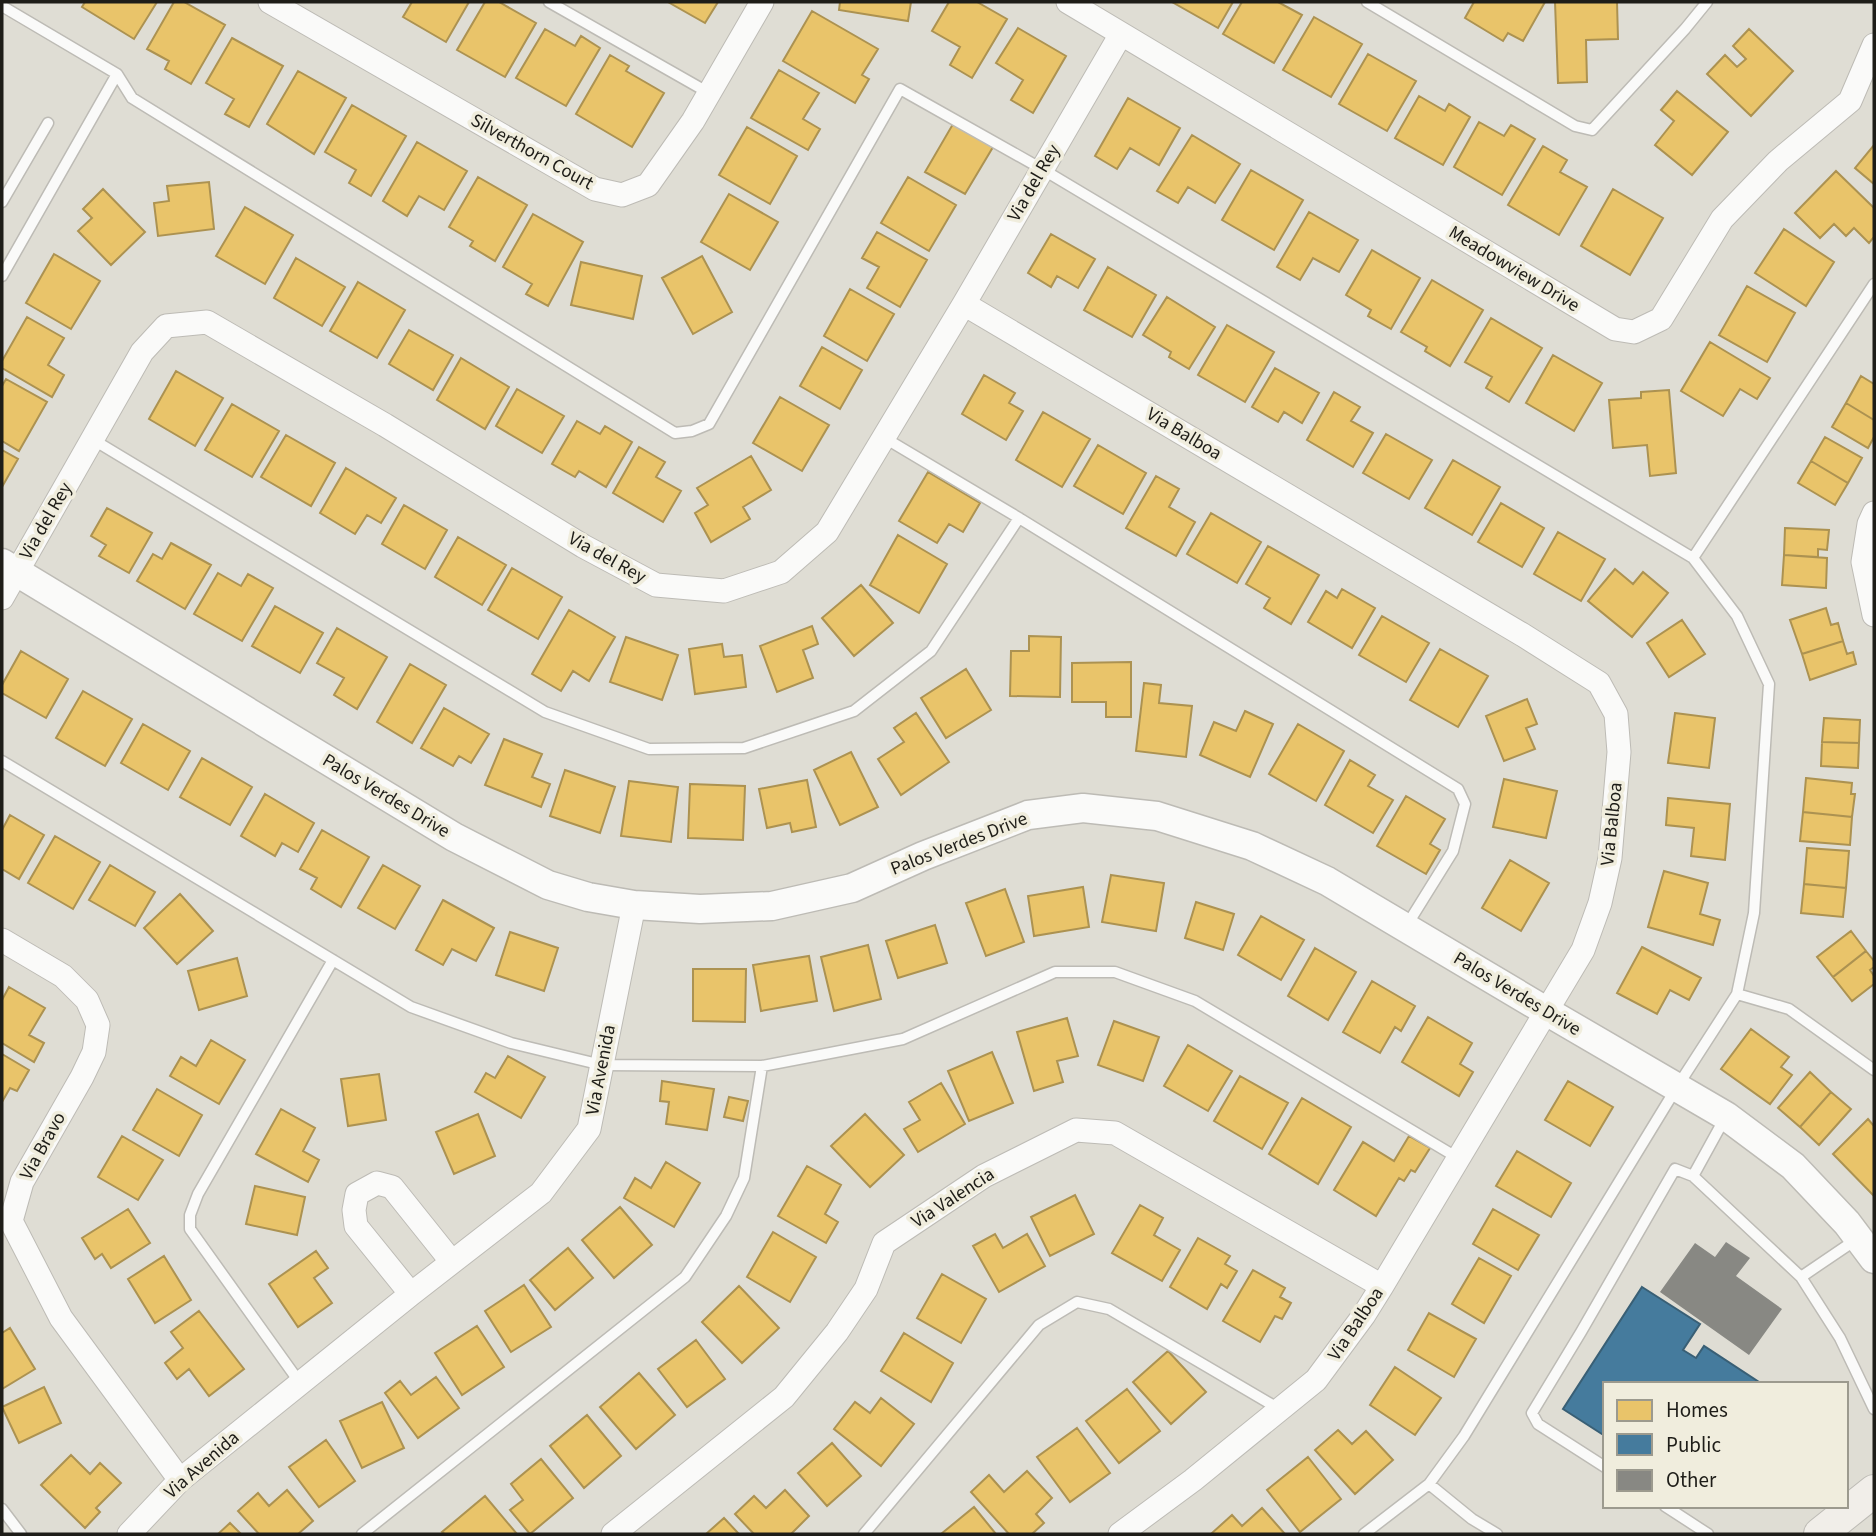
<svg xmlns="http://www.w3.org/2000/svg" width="1876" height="1536" viewBox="0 0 1876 1536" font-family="'Source Sans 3',sans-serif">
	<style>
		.homes { fill: #e9c46a; stroke: #ac9251; stroke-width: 2 }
		.public { fill: #457b9d; stroke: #395f75; stroke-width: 2 }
		.building { fill: #888883 }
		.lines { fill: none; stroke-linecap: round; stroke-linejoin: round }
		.service-casing { stroke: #bdbbb5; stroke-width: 13 }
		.minor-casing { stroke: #bdbbb5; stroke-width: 25 }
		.tertiary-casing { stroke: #bdbbb5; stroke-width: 31 }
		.secondary-casing { stroke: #bdbbb5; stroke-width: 34 }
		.service { stroke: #fafaf9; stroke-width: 10 }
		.minor { stroke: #fafaf9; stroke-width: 23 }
		.tertiary { stroke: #fafaf9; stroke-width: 28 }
		.secondary { stroke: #f1eee9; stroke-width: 32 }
		.labels { text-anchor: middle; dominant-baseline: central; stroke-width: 7; stroke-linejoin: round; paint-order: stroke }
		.street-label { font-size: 19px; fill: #1e1d18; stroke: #f0eddd }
	</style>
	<rect width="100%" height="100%" fill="#dfddd4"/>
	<path class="homes" d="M85,2h72l-23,37 -52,-32z
		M174,2h10l41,23 -34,59 -26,-15 4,-8 -22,-12z
		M412,2h57l-23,40 -43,-25z
		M485,2h14l37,21 -31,54 -48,-27z
		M668,2h50l-13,21z
		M840,2h71l-3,19 -69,-11z
		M949,2h28l30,17 -35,59 -22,-13 10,-18 -28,-16z
		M1172,2h61l-15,26z
		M1242,2h36l24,13 -28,48 -51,-29z
		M1474,2h71l-22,39 -15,-8 -5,8 -38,-23z
		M1555,2h62l1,37 -32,1 1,42 -29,1z
		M812,11l66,38 -16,26 7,4 -14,24 -72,-42z
		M1314,17l48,27 -31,53 -48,-27z
		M1018,28l48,28 -33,57 -22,-13 12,-20 -27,-17z
		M545,29l30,17 6,-10 19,12 -34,58 -50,-28z
		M1749,29l44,42 -42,45 -44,-42 18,-19 12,12 9,-8 -13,-13z
		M232,38l51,28 -34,61 -24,-13 9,-15 -28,-16z
		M1368,54l48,27 -29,50 -48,-27z
		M610,55l19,11 -3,5 38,22 -32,54 -56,-33z
		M779,70l40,23 -16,26 17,10 -12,21 -57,-32z
		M298,71l48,27 -32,56 -47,-30z
		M1677,91l51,41 -36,43 -37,-30 19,-24 -13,-11z
		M1419,96l26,15 4,-7 21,13 -27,48 -48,-27z
		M1128,98l52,30 -21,37 -29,-17 -13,21 -22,-13z
		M352,105l54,31 -35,60 -22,-13 7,-13 -31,-18z
		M1479,122l25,14 7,-11 24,14 -33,56 -48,-28z
		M953,124l40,23 -28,47 -40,-22z
		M747,127l50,29 -27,48 -51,-29z
		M1192,135l48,29 -25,39 -27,-16 -10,16 -21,-12z
		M417,142l50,29 -23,39 -25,-14 -12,20 -24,-15z
		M1874,145v39l-19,-16z
		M1543,146l24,14 -7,12 27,15 -28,48 -51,-30z
		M1251,170l52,30 -29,50 -52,-30z
		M1836,171l38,37v29l-5,6 -15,-15 -8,8 -12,-12 -14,14 -25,-25z
		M478,177l49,28 -32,56 -25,-15 3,-5 -24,-14z
		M908,177l48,28 -27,46 -48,-28z
		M209,182l5,47 -56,7 -4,-33 15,-2 -2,-15z
		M103,189l42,43 -34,33 -33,-34 14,-13 -9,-9z
		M1613,189l50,29 -33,57 -49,-29z
		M729,194l49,28 -28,48 -49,-28z
		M245,207l48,28 -28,49 -49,-28z
		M1309,212l49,28 -19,32 -26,-14 -13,22 -23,-13z
		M533,214l50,28 -35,64 -22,-12 6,-10 -29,-17z
		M1784,229l50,33 -28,44 -51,-33z
		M877,232l50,28 -27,47 -33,-19 12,-21 -17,-9z
		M1051,234l44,25 -17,29 -21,-12 -6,11 -23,-14z
		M1372,250l48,28 -29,51 -23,-13 3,-6 -25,-15z
		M54,254l46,27 -29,48 -45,-26z
		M702,256l30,56 -39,22 -31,-56z
		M296,258l49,29 -23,39 -48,-28z
		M581,262l61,14 -9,43 -62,-14z
		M1108,267l48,28 -24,42 -48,-27z
		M1432,280l51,30 -33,56 -25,-15 2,-4 -26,-15z
		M358,282l47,28 -28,48 -47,-27z
		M1747,286l48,27 -28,49 -48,-27z
		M850,289l44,25 -27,47 -43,-25z
		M1167,297l48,30 -26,42 -20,-12 2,-5 -28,-17z
		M27,317l37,21 -16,27 16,10 -12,22 -50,-29v-7z
		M1491,318l51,30 -33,54 -23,-14 6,-11 -27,-15z
		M1227,325l47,27 -29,50 -47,-27z
		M409,330l44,25 -20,35 -44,-26z
		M1710,342l60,36 -13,21 -17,-10 -17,27 -42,-25z
		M822,347l40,23 -22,39 -40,-23z
		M1553,355l49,28 -28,48 -48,-28z
		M461,358l48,29 -24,42 -48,-29z
		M1275,368l44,25 -17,30 -18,-11 -6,10 -26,-15z
		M176,371l47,27 -28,48 -46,-27z
		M984,375l31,18 -6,10 14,8 -17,29 -44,-26z
		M1861,376l13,8v36l-28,-17z
		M6,379l41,23 -28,49 -17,-10v-55z
		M517,389l47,27 -22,37 -46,-27z
		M1669,390l7,83 -26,3 -3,-31 -34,3 -4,-48 32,-2v-6z
		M1334,392l26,15 -9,14 22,12 -20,34 -46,-27z
		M780,397l49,28 -27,46 -49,-28z
		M1846,403l28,17v17l-6,11 -36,-21z
		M232,404l47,27 -27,46 -47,-27z
		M1043,412l47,27 -28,48 -46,-27z
		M577,421l23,13 5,-8 27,16 -26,45 -27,-16 -4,6 -23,-13z
		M1386,434l46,26 -23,39 -46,-26z
		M286,435l49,28 -24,43 -50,-29z
		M1825,437l37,21 -14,25 -37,-22z
		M1098,445l48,28 -23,41 -49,-28z
		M639,447l26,15 -9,15 25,14 -18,31 -50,-29z
		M2,450l16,9 -16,28z
		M751,456l20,34 -28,17 7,12 -39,23 -16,-29 13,-8 -11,-17z
		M1453,460l47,27 -28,48 -47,-27z
		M1811,461l37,22 -13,22 -37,-22z
		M346,468l50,30 -15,25 -14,-8 -12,19 -35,-21z
		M928,472l52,31 -17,29 -14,-8 -12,19 -38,-22z
		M1156,476l23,13 -10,18 26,15 -19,34 -50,-28z
		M1501,503l43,25 -22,39 -44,-25z
		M404,505l43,25 -22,39 -43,-25z
		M107,508l45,25 -23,40 -30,-17 7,-11 -15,-9z
		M1211,513l50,29 -24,41 -50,-29z
		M1785,528l44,2 -2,20 -9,-1v8l-34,-2z
		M1558,532l47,27 -24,42 -47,-27z
		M898,535l49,29 -28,49 -49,-28z
		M458,537l48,28 -24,40 -47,-28z
		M171,543l40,22 -26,44 -48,-28 16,-27 9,5z
		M1268,546l51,29 -28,49 -27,-16 6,-10 -24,-14z
		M1784,555l43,3 -1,30 -44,-3z
		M512,568l50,29 -24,42 -50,-29z
		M1615,569l18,15 10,-12 25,21 -36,44 -44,-36z
		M218,573l23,13 7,-12 25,14 -31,53 -48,-27z
		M861,585l32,38 -39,33 -32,-38z
		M1342,589l33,19 -23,40 -44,-26 18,-31 11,7z
		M275,606l48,27 -23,40 -48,-27z
		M1826,608l5,17 7,-2 5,18 -41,13 -12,-34z
		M569,610l46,27 -26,44 -16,-10 -12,20 -29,-17z
		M1382,616l47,27 -23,39 -47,-27z
		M1682,620l23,34 -36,23 -22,-34z
		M812,626l6,18 -15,6 10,28 -36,14 -17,-46z
		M337,628l50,29 -30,52 -23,-14 10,-17 -27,-15z
		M1029,636l32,1 -1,60 -50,-1 1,-45h18z
		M626,637l52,18 -16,45 -52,-18z
		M1843,641l4,13 6,-2 3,12 -46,16 -8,-26z
		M722,644l2,13 18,-2 4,32 -51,7 -6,-45z
		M1440,649l48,27 -30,51 -48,-27z
		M21,651l47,28 -22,39 -44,-25v-8z
		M1131,662v55h-25v-15h-34v-39z
		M410,664l36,21 -34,58 -35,-21z
		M966,669l25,41 -45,28 -25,-40z
		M1144,683l17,2 -2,18 33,3 -6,51 -50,-6z
		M83,691l49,28 -27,47 -49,-28z
		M1527,699l10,25 -11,4 9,21 -31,12 -18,-45z
		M444,708l45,26 -18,29 -12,-7 -6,10 -32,-18z
		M1245,711l28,13 -23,53 -50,-22 14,-33 22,9z
		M916,713l33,49 -48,33 -23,-36 26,-17 -10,-14z
		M1675,713l40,5 -6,50 -41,-5z
		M1824,718l36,2 -1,23 -37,-1z
		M143,724l47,27 -22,39 -47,-27z
		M1298,724l46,27 -28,50 -47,-27z
		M504,739l38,15 -10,23 18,7 -9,23 -56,-22z
		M1822,742l37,1 -1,25 -37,-2z
		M851,752l27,55 -38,18 -26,-55z
		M202,758l50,29 -22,38 -50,-28z
		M1350,760l25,15 -7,11 25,14 -20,33 -48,-28z
		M565,770l50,17 -15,46 -50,-17z
		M1806,778l46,5 -1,11h4l-3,23 -49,-5z
		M1504,779l53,12 -11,47 -53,-11z
		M807,780l9,47 -24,5 -2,-9 -23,5 -8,-39z
		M629,781l49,6 -7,55 -50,-6z
		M690,784l55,2 -2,54 -55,-2z
		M265,794l49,29 -16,29 -16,-9 -7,13 -34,-20z
		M1406,796l39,23 -15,25 10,6 -14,24 -49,-28z
		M1668,798l62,6 -5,56 -34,-4 3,-28 -28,-3z
		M1803,812l49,5 -2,28 -50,-4z
		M10,815l34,20 -25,44 -17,-10v-39z
		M322,830l47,27 -28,50 -30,-18 6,-11 -17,-9z
		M55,836l45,26 -27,47 -45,-26z
		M1807,848l42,3 -3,37 -42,-4z
		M1510,860l39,23 -28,48 -39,-23z
		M110,865l45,27 -20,34 -46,-26z
		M383,865l37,21 -25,43 -37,-21z
		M1664,871l44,12 -8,31 20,6 -7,25 -65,-18z
		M1111,875l53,8 -8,48 -54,-9z
		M1804,884l42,4 -3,29 -42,-4z
		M1083,887l6,40 -55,9 -6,-40z
		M1005,889l19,53 -38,14 -20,-53z
		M180,894l33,37 -36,33 -33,-36z
		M443,900l51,28 -18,33 -24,-12 -9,16 -27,-15z
		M1196,902l38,12 -11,36 -38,-12z
		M1261,916l43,24 -23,40 -43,-25z
		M935,925l12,38 -49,15 -12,-37z
		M1851,931l15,20 -33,26 -16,-20z
		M510,932l48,16 -14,43 -48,-16z
		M868,945l13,54 -47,12 -13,-54z
		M1642,947l59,31 -12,22 -19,-10 -13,24 -40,-21z
		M1315,948l41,24 -28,48 -40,-24z
		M1866,951l8,10v6l-4,3 4,6v8l-22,17 -19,-24z
		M809,956l8,45 -56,10 -8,-46z
		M237,958l10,38 -48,14 -11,-39z
		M693,969h53l-1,53 -52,-1z
		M1372,981l43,25 -14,25 -6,-4 -15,26 -37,-21z
		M9,987l36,21 -16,27 15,8 -10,19 -32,-19v-43z
		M1428,1017l44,26 -12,21 13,8 -14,24 -57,-34z
		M1067,1018l11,38 -21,5 6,21 -29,9 -17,-59z
		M1114,1021l45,16 -16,44 -45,-16z
		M1751,1029l38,28 -8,10 11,8 -22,29 -49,-35z
		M211,1040l34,20 -26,44 -49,-28 11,-19 15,9z
		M1188,1045l44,26 -24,40 -44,-25z
		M992,1052l21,51 -44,18 -21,-50z
		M2,1054l27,16 -12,21 -7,-3 -8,14z
		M508,1056l37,21 -24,41 -46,-26 11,-19 9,5z
		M1810,1072l21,20 -31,35 -22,-19z
		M379,1074l7,46 -38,6 -7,-47z
		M1240,1076l48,27 -26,46 -48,-28z
		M662,1081l52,8 -7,41 -41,-6 3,-22 -9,-1z
		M1568,1081l45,26 -23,39 -45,-26z
		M941,1083l24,41 -47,28 -14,-23 16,-9 -11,-18z
		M157,1089l45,26 -23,41 -46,-26z
		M1831,1092l20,17 -32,36 -19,-18z
		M729,1097l19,4 -5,20 -19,-4z
		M1302,1098l49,29 -33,57 -49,-30z
		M281,1109l34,19 -12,23 16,9 -11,22 -52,-28z
		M478,1114l17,42 -41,18 -18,-42z
		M865,1114l39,41 -34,32 -39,-41z
		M1868,1119l6,7v70l-41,-42z
		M122,1136l41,24 -25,40 -40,-23z
		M1409,1136l21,12 -15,24 -4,-2 -7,11 -5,-3 -23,38 -42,-26 29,-48 31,19z
		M1517,1151l54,32 -20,34 -55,-31z
		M666,1162l34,21 -26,44 -50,-29 11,-20 16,10z
		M807,1166l34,19 -16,29 13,8 -12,21 -48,-27z
		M255,1186l50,11 -8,38 -51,-11z
		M1075,1195l19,39 -44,22 -19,-39z
		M1140,1205l23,13 -9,17 26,15 -18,31 -50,-28z
		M620,1207l32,38 -38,33 -32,-38z
		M128,1209l22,34 -39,25 -9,-14 -7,5 -13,-21z
		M1493,1209l46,26 -21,35 -45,-26z
		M773,1232l43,25 -26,45 -43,-25z
		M995,1234l8,14 24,-14 18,32 -46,26 -26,-46z
		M1198,1238l32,18 -5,8 12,7 -10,17 -6,-4 -14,25 -37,-22z
		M568,1248l25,30 -38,32 -25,-30z
		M316,1251l12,17 -14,10 18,25 -34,24 -29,-43z
		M164,1256l27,44 -36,23 -27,-44z
		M1479,1258l32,18 -27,47 -32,-19z
		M1253,1270l32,18 -5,9 11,6 -9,16 -7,-3 -15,26 -37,-21z
		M942,1274l44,25 -25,44 -44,-25z
		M524,1285l27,42 -40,25 -26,-41z
		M739,1286l40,42 -37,35 -40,-41z
		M199,1311l45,58 -35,27 -20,-27 -12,10 -12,-16 18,-15 -12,-16z
		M1429,1313l47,26 -22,38 -46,-27z
		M477,1326l27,41 -42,28 -27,-42z
		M10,1328l25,41 -33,20v-56z
		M904,1333l49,30 -22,39 -50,-31z
		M696,1340l29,39 -38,28 -29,-38z
		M1168,1351l38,41 -35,32 -38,-42z
		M1395,1367l46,31 -26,37 -45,-30z
		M639,1373l36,42 -39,34 -36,-42z
		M436,1377l23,31 -41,30 -33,-45 15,-12 11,14z
		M44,1387l17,36 -42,20 -17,-36z
		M1127,1389l33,42 -41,32 -33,-42z
		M881,1398l33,26 -33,42 -47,-37 21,-27 15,11z
		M382,1402l22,46 -42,20 -22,-47z
		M587,1415l34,41 -37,32 -34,-42z
		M1077,1428l33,45 -40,29 -33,-45z
		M1338,1430l14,14 14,-13 27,29 -38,34 -40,-44z
		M326,1440l29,41 -36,26 -30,-40z
		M832,1443l29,33 -34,30 -29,-33z
		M71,1455l19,19 10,-11 21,20 -25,25 4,4 -15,16 -44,-43z
		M1308,1457l33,42 -41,33 -33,-42z
		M541,1459l32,39 -43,36 -20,-24 13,-10 -12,-16z
		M1027,1471l25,27 -16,16 8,9 -12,11h-23l-38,-42 18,-17 15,17z
		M287,1490l26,31 -15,13h-39l-21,-23 20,-18 11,13z
		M785,1490l24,26 -18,18h-37l-19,-20 19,-18 12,12z
		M485,1496l32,38h-72l-3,-2z
		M974,1507l22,27h-55z
		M1262,1508l23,26h-72l-1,-1 20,-18 10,11z
		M724,1518l15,16h-33z
		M230,1523l11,11h-23z"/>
	<path class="public" d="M1642,1287l58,37 -17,26 13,8 8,-12 58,38h-157v52l-42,-27z"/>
	<path class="building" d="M1726,1242l24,16 -14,18 46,33 -33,46 -89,-63 35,-49 20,14z"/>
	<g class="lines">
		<g class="service-casing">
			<path id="service" d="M549,2l160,91
				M1367,2l208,124 17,4 93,-101 22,-27
				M2,6l115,68 15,24 543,335 17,-2 17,-7 191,-335 142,80 651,389 44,58 32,68 -15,229 -17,81 -60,93 -213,349 -35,48 -65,50
				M2,202l46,-79
				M2,276l115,-202
				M883,437l136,81 439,271 7,15 -12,47 -46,74
				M92,439l453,273 104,37 95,-1 110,-37 77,-60 88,-133
				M1693,558l181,-274
				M2,761l409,246 100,36 91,22 160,1 141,-27 152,-67h60l80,29 263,157
				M1737,994l52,15 85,61
				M1693,1176l108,101 56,-38
				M1801,1277l39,61 34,71
				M300,1383l-110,-154v-14l8,-21 135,-234
				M1605,1467l-67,-43 -6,-11 49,-81 94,-163 18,7 33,-60
				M1429,1484l43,35 25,15
				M1665,1506l43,28
				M2,1509l19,25
				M362,1534l323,-257 41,-61 18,-38 18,-112
				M864,1534l175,-209 38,-23 32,7 172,101"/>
		</g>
		<g class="minor-casing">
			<path id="minor" d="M270,2l325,187 27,6 26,-10 45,-64 69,-119
				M1068,2l547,327 19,3 27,-13 61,-100 56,-58 72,-60 24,-56
				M964,304l559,331 76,48 17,31 3,38 -9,106 -10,45 -17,47 -201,336 -18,29 -48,65 -123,100 -73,54
				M1874,513l-5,11 -6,38 11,53
				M2,598l140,-246 24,-26 41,-4 178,103 198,121 73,39 68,6 57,-19 46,-40 137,-228 157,-270
				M2,940l61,36 24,24 11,25 -4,27 -12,25 -60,105 -11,39 50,97 119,162
				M411,1294l-55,-68 -2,-16 3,-16 20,-11 15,4 60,75
				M129,1534l51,-54 231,-186 130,-101 48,-64 45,-224
				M613,1534l171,-137 53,-65 29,-43 18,-46 100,-67 92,-46 39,3 267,153"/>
		</g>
		<g class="tertiary-casing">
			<path id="tertiary" d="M2,563l452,274 94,48 40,12 46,8 66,4 72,-3 80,-18 71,-32 105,-41 55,-7 74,8 95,30 75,35 219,130 180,105 67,50 54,57 27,36"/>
		</g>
		<g class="secondary-casing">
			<path id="secondary" d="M1820,1534l54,-43"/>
		</g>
		<use href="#service" class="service"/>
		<use href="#minor" class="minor"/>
		<use href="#tertiary" class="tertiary"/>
		<use href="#secondary" class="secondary"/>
	</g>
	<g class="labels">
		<g class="street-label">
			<text transform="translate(532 152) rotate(29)">Silverthorn Court</text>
			<text transform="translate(1034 183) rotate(-60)">Via del Rey</text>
			<text transform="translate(1514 269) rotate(31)">Meadowview Drive</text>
			<text transform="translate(1184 434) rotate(31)">Via Balboa</text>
			<text transform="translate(46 521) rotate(-60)">Via del Rey</text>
			<text transform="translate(607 558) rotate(29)">Via del Rey</text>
			<text transform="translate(386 796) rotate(31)">Palos Verdes Drive</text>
			<text transform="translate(1612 824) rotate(-84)">Via Balboa</text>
			<text transform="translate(959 844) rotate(-21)">Palos Verdes Drive</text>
			<text transform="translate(1517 994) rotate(31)">Palos Verdes Drive</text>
			<text transform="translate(601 1070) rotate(-79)">Via Avenida</text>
			<text transform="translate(43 1146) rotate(-61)">Via Bravo</text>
			<text transform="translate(953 1198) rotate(-33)">Via Valencia</text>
			<text transform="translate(1356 1324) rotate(-56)">Via Balboa</text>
			<text transform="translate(202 1465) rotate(-41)">Via Avenida</text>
		</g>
	</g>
	<rect width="1876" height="1536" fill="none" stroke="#1e1d18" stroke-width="7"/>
	<rect x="1603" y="1382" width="245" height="126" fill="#f0eddd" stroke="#9c9a8e" stroke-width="2"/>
	<rect x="1617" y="1400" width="35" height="21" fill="#e9c46a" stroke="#9c9a8e" stroke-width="2"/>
	<text x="1666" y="1417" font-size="21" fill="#1e1d18">Homes</text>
	<rect x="1617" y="1434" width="35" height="21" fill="#457b9d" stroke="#9c9a8e" stroke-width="2"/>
	<text x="1666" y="1452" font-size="21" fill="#1e1d18">Public</text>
	<rect x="1617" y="1470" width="35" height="21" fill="#888883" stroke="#9c9a8e" stroke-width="2"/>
	<text x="1666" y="1487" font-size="21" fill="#1e1d18">Other</text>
</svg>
